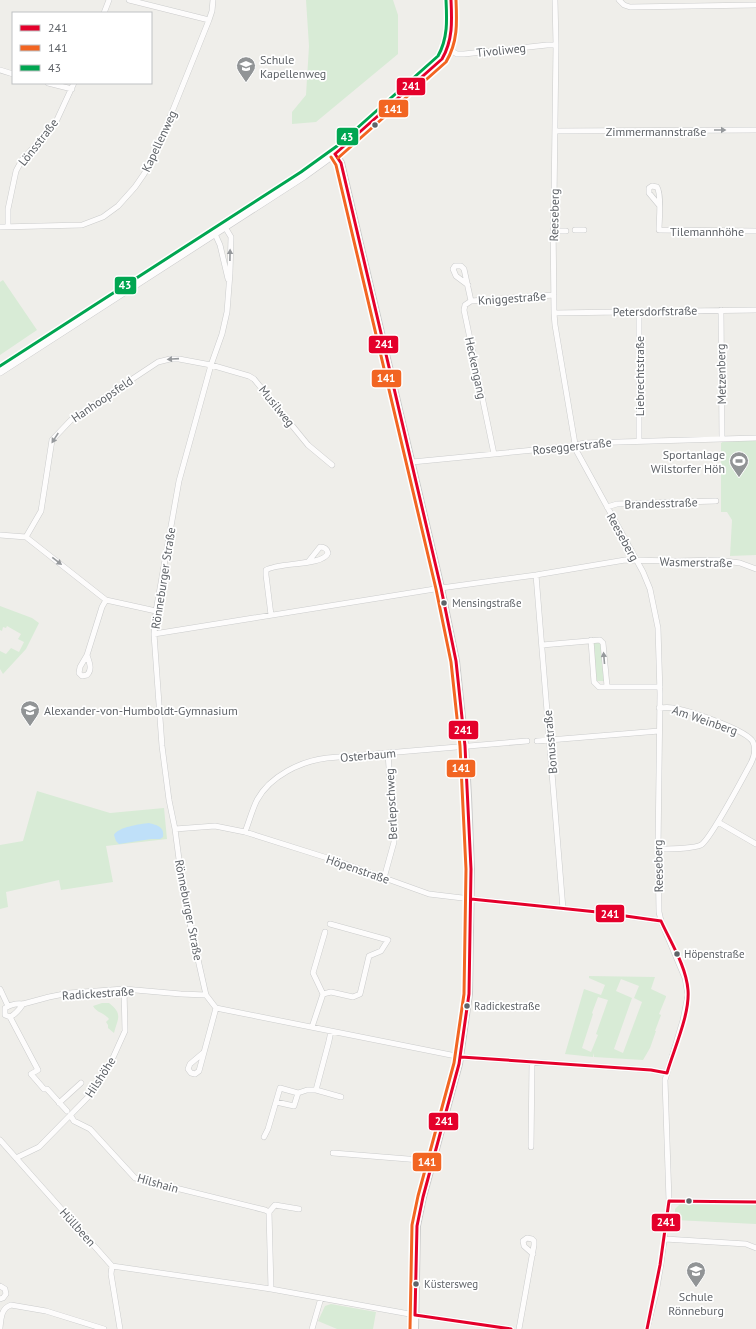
<svg xmlns="http://www.w3.org/2000/svg" width="756" height="1329" viewBox="0 0 756 1329" font-family="'PT Sans',sans-serif">
	<style>
		.green { fill: #d8ebd6; fill-rule: evenodd }
		.water { fill: #bfe0f9 }
		.lines { fill: none; stroke-linecap: round; stroke-linejoin: round }
		.minor-casing { stroke: #cbcccc; stroke-width: 6 }
		.tertiary-casing { stroke: #cbcccc; stroke-width: 8 }
		.secondary-casing { stroke: #cacacb; stroke-width: 8 }
		.minor { stroke: #fdfcfc; stroke-width: 5 }
		.tertiary { stroke: #fdfcfc; stroke-width: 6 }
		.secondary { stroke: #fdfcfc; stroke-width: 7 }
		.bus-1-casing { stroke: #fff; stroke-width: 6 }
		.bus-2-casing { stroke: #fff; stroke-width: 6 }
		.bus-3-casing { stroke: #fff; stroke-width: 6 }
		.bus-1 { stroke: #e4002b; stroke-width: 3 }
		.bus-2 { stroke: #f26522; stroke-width: 3 }
		.bus-3 { stroke: #00a651; stroke-width: 3 }
		.oneway { fill: #96999c }
		.bus-dot { fill: #5f6368; stroke: #fff; stroke-width: 1.5 }
		.labels { text-anchor: middle; dominant-baseline: central; stroke-width: 3.5; stroke-linejoin: round; paint-order: stroke }
		.bus-label { font-size: 11px; fill: #5f6368; stroke: #fff; text-anchor: start }
		.street-label { font-size: 12px; fill: #5f6368; stroke: #fff }
		.poi-label { font-size: 12px; fill: #5f6368; stroke: #fff; text-anchor: start }
		.line-badge { stroke: #fff; stroke-width: 1.5 }
		.badge-label { font-size: 11px; text-anchor: middle; font-weight: bold; fill: #fff }
	</style>
	<rect width="100%" height="100%" fill="#efeeea"/>
	<path class="green" d="M306,0h87l5,15v39l-82,68 -24,2v-12l14,-17 3,-49z
		M3,280l34,50 -37,25v-73z
		M756,440v115l-26,1 2,-36 -5,-8h-6v-69l3,-2z
		M0,606l32,12 7,5 -13,26 -23,25 -3,-5v-18l6,3 5,-6 8,4 5,-10 -6,-3 3,-5 -14,-8 -1,2 -3,-1 -1,4 -2,-1z
		M601,642l3,39h-8l-3,-38z
		M37,791l73,22 54,-5 3,31 -61,7 7,36 -52,8 -2,-10 -53,12 2,15 -8,2v-64l23,-4z
		M589,976l66,1 -4,12 15,7v1l-7,17 2,1 -6,16h1l-6,17 -7,12 -49,-3v-4l-1,4 -28,-3 19,-65 17,6 4,-10 -16,-7zM621,979l18,7 -5,12 8,4 -19,51 -9,-4 18,-51 -16,-7zM598,997l10,3 -12,34 2,1 -7,17 -9,-4 11,-34 -1,-1z
		M102,1003h7c14,11 9,15 5,30l-6,-5v-3l-2,-3 3,-3c-6,-7 -12,-6 -16,-13z
		M680,1204l76,1v19l-81,-4v-11z
		M331,1304l45,8 -3,17h-36l-19,-8 7,-15z"/>
	<path class="water" d="M149,823c8,2 16,4 14,14l-3,2h-9l-32,5 -3,-3 -2,-6c4,-8 26,-11 35,-12z"/>
	<g class="lines">
		<g class="minor-casing">
			<path id="minor" d="M129,0l80,20
				M555,0l1,45 -2,156 -1,18 1,94 1,12 21,125 67,122 7,17 8,39 2,66 -2,155 1,63 2,9 24,57 3,17 -5,25 -18,60 4,121 -8,63 -5,29 -9,36
				M619,0l5,5 6,2 126,-2
				M104,13l5,-13
				M448,49l9,5h7l83,-9h9
				M0,70l13,4
				M48,83l24,6
				M555,131l201,-1
				M659,205l-10,-12v-5l3,-2 5,1c5,8 2,33 2,43l97,1
				M0,227l82,-2 21,-8 15,-11 17,-19 9,-13 12,-22 53,-132 3,-9 1,-11
				M8,227v-18l8,-38 6,-11 33,-36 19,-41
				M575,230h9
				M553,231h13
				M215,234l5,11 8,34
				M468,285l-12,-9 -3,-7 2,-3h6l3,3 7,32
				M471,301l-6,4 -1,5 30,144
				M471,301l83,-6
				M721,310l1,129
				M554,313l202,-3
				M639,441v-129
				M412,462l153,-15 20,-4 171,-5
				M607,507l10,-3 99,-3
				M0,535l26,2
				M26,537l15,-26 11,-71 19,-20 10,-7 77,-51 12,-3h9l32,6 38,11 5,3 54,66 24,20
				M26,537l80,63 50,11
				M536,575l27,334
				M271,615l-5,-40v-5c13,-8 57,-4 62,-17 -1,-4 -3,-6 -8,-6l-12,15
				M154,634l287,-46 95,-13 89,-15 52,1 41,-1 22,3 16,6
				M591,640l3,42 5,5h61
				M542,645l58,-5 3,3 4,43
				M87,655c2,7 6,14 0,20l-5,1 -3,-3 1,-6 7,-12 15,-48 4,-7
				M537,741l122,-10
				M718,822l38,22
				M175,829l40,-3 30,6 95,30 89,32 42,5 126,13 64,9
				M245,832c4,-10 7,-22 12,-32 13,-24 44,-39 70,-42l200,-17
				M658,849c10,0 34,0 43,-4 9,-5 43,-69 50,-82 3,-6 5,-14 2,-21 -6,-12 -61,-30 -75,-33 -6,-2 -12,-2 -19,-1
				M384,878l10,-36 -6,-89
				M325,932l-12,41 10,21 8,-2 22,5 7,-3 9,-38 12,-5 7,-11 -58,-16
				M0,989l8,17
				M206,995l-22,-98 -9,-68 -6,-29 -7,-54 -8,-112 2,-23 23,-130 32,-116 11,-31 5,-22 3,-39 1,-36 -6,-10
				M23,1004c-4,6 -7,10 -13,13l-5,-2v-7c5,-3 12,-5 18,-4l26,-7 20,-4 55,-4 57,5 25,1 10,13 245,49 190,13 16,3
				M10,1017l28,53 -7,4 13,15h3l20,22
				M312,1027l11,-33
				M203,1053l-13,11 -2,5 3,4 4,1 4,-3 17,-63
				M316,1090l13,-49 2,-10
				M276,1102l18,4 4,-13
				M59,1103l22,-20
				M70,1115l4,6 16,8 45,49 130,32 4,2 2,77
				M264,1137l4,-8 12,-41 18,5 9,-3h9l25,7
				M0,1140l112,126 -1,8 9,55
				M531,1147l1,-85
				M333,1153l100,8
				M16,1158l23,-11 52,-53 20,-32 14,-31 -1,-42
				M669,1201l87,1
				M269,1212l6,-7 24,4
				M665,1239l81,5 10,4
				M112,1266l159,23 144,26 96,14
				M0,1286l5,3 1,5 -3,4 -3,1
				M0,1328c1,-9 1,-20 11,-23l35,6 58,18
				M312,1329l9,-31
				M519,1329l15,-84v-4l-2,-2 -5,-1 -4,3 1,5 9,8"/>
		</g>
		<g class="tertiary-casing">
			<path id="tertiary" d="M335,154l6,9 100,425 15,73 9,85 3,50 3,73 -2,125 -10,70 -36,133 -6,29 -2,103"/>
		</g>
		<g class="secondary-casing">
			<path id="secondary" d="M0,372l304,-196 36,-26 102,-91c13,-19 10,-37 9,-59"/>
		</g>
		<use href="#minor" class="minor"/>
		<use href="#tertiary" class="tertiary"/>
		<use href="#secondary" class="secondary"/>
		<g class="bus-1-casing">
			<path id="bus-1" d="M335,154l6,9 100,425 15,73 9,85 6,123 -2,125 -10,70 -36,133 -6,29 -2,89
				M335,154l107,-95c11,-19 10,-38 9,-59
				M461,1057l190,13 16,3c7,-24 23,-59 21,-83 -2,-24 -17,-47 -27,-69l-64,-9 -126,-13
				M415,1315l96,14
				M647,1329l13,-64 9,-64 87,1"/>
		</g>
		<g class="bus-2-casing">
			<path id="bus-2" d="M331,157l5,8 100,424 15,73 9,84 6,123 -2,125 -10,69 -36,133 -6,29 -2,104
				M338,158l108,-96c12,-20 11,-40 10,-62"/>
		</g>
		<g class="bus-3-casing">
			<path id="bus-3" d="M0,366l301,-194 36,-26 101,-90c10,-18 9,-36 8,-56"/>
		</g>
		<use href="#bus-1" class="bus-1"/>
		<use href="#bus-2" class="bus-2"/>
		<use href="#bus-3" class="bus-3"/>
	</g>
	<defs><path id="oneway-solid" d="M-6-.8H1V-3.2L6.5 0L1 3.2V.8H-6Z"/></defs>
	<g class="oneway">
		<use href="#oneway-solid" transform="translate(720 130)"/>
		<use href="#oneway-solid" transform="translate(230 255) rotate(-89)"/>
		<use href="#oneway-solid" transform="translate(173 359) rotate(176)"/>
		<use href="#oneway-solid" transform="translate(55 438) rotate(123)"/>
		<use href="#oneway-solid" transform="translate(57 561) rotate(38)"/>
		<use href="#oneway-solid" transform="translate(604 658) rotate(-95)"/>
	</g>
	<defs>
		<g id="school-pin" transform="scale(1)"><path d="M0 17L-7.5 6A9.5 9.5 0 1 1 7.5 6Z" fill="#919496" stroke="#fff"/><path d="M0-5L7-2L0 1L-7-2ZM-4 1L0 2.5L4 1V4Q0 6-4 4Z" fill="#fff"/></g>
		<g id="stadium-pin" transform="scale(1)"><path d="M0 17L-7.5 6A9.5 9.5 0 1 1 7.5 6Z" fill="#919496" stroke="#fff"/><path d="M0-5a6.5 5 0 1 0 0 10a6.5 5 0 1 0 0-10ZM-3.5-1.8h7v3.6h-7Z" fill="#fff"/></g>
	</defs>
	<g fill-rule="evenodd">
		<use href="#school-pin" x="246" y="66"/>
		<use href="#stadium-pin" x="739" y="461"/>
		<use href="#school-pin" x="30" y="710"/>
		<use href="#school-pin" x="696" y="1271"/>
	</g>
	<g class="bus-dot">
		<circle cx="375" cy="125" r="3.5"/>
		<circle cx="444" cy="603" r="3.5"/>
		<circle cx="677" cy="954" r="3.5"/>
		<circle cx="467" cy="1006" r="3.5"/>
		<circle cx="689" cy="1201" r="3.5"/>
		<circle cx="416" cy="1284" r="3.5"/>
	</g>
	<g class="labels">
		<g class="bus-label">
			<text x="452" y="603">Mensingstraße</text>
			<text x="684" y="954">Höpenstraße</text>
			<text x="474" y="1006">Radickestraße</text>
			<text x="424" y="1284">Küstersweg</text>
		</g>
		<g class="street-label">
			<text transform="translate(501 50) rotate(-6)">Tivoliweg</text>
			<text x="656" y="131">Zimmermannstraße</text>
			<text transform="translate(159 141) rotate(-65)">Kapellenweg</text>
			<text transform="translate(38 142) rotate(-52)">Lönsstraße</text>
			<text transform="translate(554 215) rotate(-89)">Reeseberg</text>
			<text x="707" y="231">Tilemannhöhe</text>
			<text transform="translate(512 298) rotate(-4)">Kniggestraße</text>
			<text transform="translate(655 311) rotate(-1)">Petersdorfstraße</text>
			<text transform="translate(476 368) rotate(78)">Heckengang</text>
			<text transform="translate(721 374) rotate(-91)">Metzenberg</text>
			<text transform="translate(639 376) rotate(-90)">Liebrechtstraße</text>
			<text transform="translate(102 399) rotate(-34)">Hanhoopsfeld</text>
			<text transform="translate(277 406) rotate(51)">Musilweg</text>
			<text transform="translate(572 446) rotate(-6)">Roseggerstraße</text>
			<text transform="translate(661 503) rotate(-2)">Brandesstraße</text>
			<text transform="translate(623 537) rotate(61)">Reeseberg</text>
			<text transform="translate(696 562) rotate(1)">Wasmerstraße</text>
			<text transform="translate(163 578) rotate(-81)">Rönneburger Straße</text>
			<text transform="translate(705 720) rotate(19)">Am Weinberg</text>
			<text transform="translate(550 742) rotate(-95)">Bonusstraße</text>
			<text transform="translate(368 755) rotate(-5)">Osterbaum</text>
			<text transform="translate(391 804) rotate(-93)">Berlepschweg</text>
			<text transform="translate(658 866) rotate(-91)">Reeseberg</text>
			<text transform="translate(358 869) rotate(19)">Höpenstraße</text>
			<text transform="translate(189 910) rotate(79)">Rönneburger Straße</text>
			<text transform="translate(98 993) rotate(-4)">Radickestraße</text>
			<text transform="translate(100 1077) rotate(-57)">Hilshöhe</text>
			<text transform="translate(158 1183) rotate(16)">Hilshain</text>
			<text transform="translate(78 1227) rotate(48)">Hüllbeen</text>
		</g>
		<g class="poi-label">
			<text x="260" y="59">Schule<tspan x="260" dy="14">Kapellenweg</tspan></text>
			<text x="725" y="454" text-anchor="end">Sportanlage<tspan x="725" dy="14">Wilstorfer Höh</tspan></text>
			<text x="44" y="710">Alexander-von-Humboldt-Gymnasium</text>
			<text x="696" y="1296" text-anchor="middle">Schule<tspan x="696" dy="14">Rönneburg</tspan></text>
		</g>
	</g>
	<g class="line-badge">
		<rect x="396" y="77" width="30" height="19" rx="4" fill="#e4002b"/>
		<rect x="378" y="99" width="31" height="19" rx="4" fill="#f26522"/>
		<rect x="336" y="127" width="23" height="19" rx="4" fill="#00a651"/>
		<rect x="114" y="276" width="23" height="19" rx="4" fill="#00a651"/>
		<rect x="368" y="335" width="31" height="19" rx="4" fill="#e4002b"/>
		<rect x="371" y="369" width="31" height="19" rx="4" fill="#f26522"/>
		<rect x="448" y="720" width="31" height="20" rx="4" fill="#e4002b"/>
		<rect x="446" y="759" width="30" height="19" rx="4" fill="#f26522"/>
		<rect x="595" y="904" width="30" height="19" rx="4" fill="#e4002b"/>
		<rect x="428" y="1112" width="31" height="19" rx="4" fill="#e4002b"/>
		<rect x="412" y="1152" width="30" height="20" rx="4" fill="#f26522"/>
		<rect x="651" y="1213" width="30" height="19" rx="4" fill="#e4002b"/>
	</g>
	<g class="badge-label">
		<text x="411" y="90">241</text>
		<text x="393" y="113">141</text>
		<text x="347" y="141">43</text>
		<text x="125" y="289">43</text>
		<text x="384" y="348">241</text>
		<text x="386" y="382">141</text>
		<text x="463" y="734">241</text>
		<text x="461" y="772">141</text>
		<text x="610" y="918">241</text>
		<text x="444" y="1125">241</text>
		<text x="427" y="1166">141</text>
		<text x="666" y="1226">241</text>
	</g>
	<rect x="12" y="12" width="140" height="72" fill="#ffffff" stroke="#bfc1c3"/>
	<rect x="20" y="25" width="20" height="6" fill="#e4002b" stroke="#bfc1c3"/>
	<text x="48" y="32" font-size="12" fill="#5f6368">241</text>
	<rect x="20" y="45" width="20" height="6" fill="#f26522" stroke="#bfc1c3"/>
	<text x="48" y="52" font-size="12" fill="#5f6368">141</text>
	<rect x="20" y="65" width="20" height="6" fill="#00a651" stroke="#bfc1c3"/>
	<text x="48" y="72" font-size="12" fill="#5f6368">43</text>
</svg>
